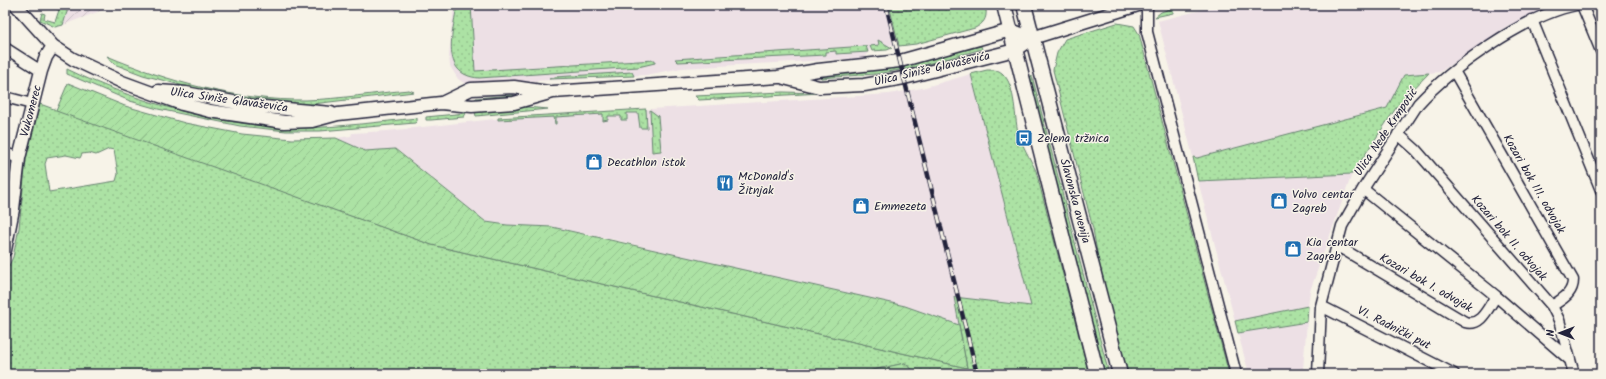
<svg xmlns="http://www.w3.org/2000/svg" width="1606" height="379" viewBox="0 0 1606 379" font-family="Kalam,sans-serif">
	<style>
		.built { fill: #ede0e5 }
		.industrial { fill: url(#industrial-furrows) }
		.grass { fill: url(#grass-dots); stroke: #678270; fill-rule: evenodd }
		.forest { fill: url(#forest-firs); stroke: #678270 }
		.garden { fill: url(#garden-furrows); stroke: #678270 }
		.lines { fill: none; stroke-linecap: round; stroke-linejoin: round }
		.minor-casing { stroke: #22223b; stroke-width: 13 }
		.tertiary-casing { stroke: #22223b; stroke-width: 15 }
		.secondary-casing { stroke: #22223b; stroke-width: 17 }
		.minor { stroke: #f7f3e8; stroke-width: 10 }
		.tertiary { stroke: #f7f3e8; stroke-width: 12 }
		.secondary { stroke: #f7f3e8; stroke-width: 14 }
		.rail-casing { stroke: #22223b; stroke-width: 4.5 }
		.rail { stroke: #f7f3e8; stroke-width: 3; stroke-dasharray: 9; stroke-linecap: butt }
		.labels { text-anchor: middle; dominant-baseline: central; stroke-width: 3; stroke-linejoin: round; paint-order: stroke }
		.street-label { font-size: 12px; fill: #22223b; stroke: #f7f3e8 }
		.poi-label { font-size: 12px; fill: #22223b; stroke: #f7f3e8; text-anchor: start }
	</style>
	<defs>
		<pattern id="industrial-furrows" width="10" height="10" patternUnits="userSpaceOnUse"><rect width="10" height="10" fill="#ede0e5"/><path d="M-1 1l2-2M0 10L10 0M9 11l2-2" fill="none" stroke="#cbc0c5"/></pattern>
		<pattern id="grass-dots" width="8" height="8" patternUnits="userSpaceOnUse"><rect width="8" height="8" fill="#ace2a4"/><path d="M2 2h.1M6 6h.1" fill="none" stroke="#94c28e" stroke-width="1.8" stroke-linecap="round"/></pattern>
		<pattern id="forest-firs" width="22" height="20" patternUnits="userSpaceOnUse"><rect width="22" height="20" fill="#ace2a4"/><path d="M5 1l3.5 6h-7zM16 11l3.5 6h-7z" fill="#94c28e"/></pattern>
		<pattern id="garden-furrows" width="10" height="10" patternUnits="userSpaceOnUse"><rect width="10" height="10" fill="#ace2a4"/><path d="M-1 1l2-2M0 10L10 0M9 11l2-2" fill="none" stroke="#94c28e"/></pattern>
	</defs>
	<rect width="100%" height="100%" fill="#f7f3e8"/>
	<filter id="ink" filterUnits="userSpaceOnUse"><feTurbulence type="fractalNoise" baseFrequency=".025" numOctaves="2"/><feDisplacementMap in="SourceGraphic" scale="8" xChannelSelector="R" yChannelSelector="G"/><feConvolveMatrix kernelMatrix="1 2 1 2 8 2 1 2 1" color-interpolation-filters="sRGB"/></filter>
	<g filter="url(#ink)">
		<path class="built" d="M454,5h431l8,39 -13,5 -9,-1 -7,10 -182,10 -36,7 -172,9 -10,-1 -6,-4 -8,-13 -1,-10z
			M1221,5h332l-46,21 -67,46 -36,3 -16,33 -191,50 -4,-1 -35,-136z
			M971,74l60,232 -77,-9 5,28 -54,-19 -213,-47 -80,-20 -60,-12 -45,-2 -21,-3 -90,-73 -31,2 -29,-13 15,-2 1,-3 35,-2 108,-12 394,-25 33,-6z
			M1352,174l-42,117 -2,15 -73,15 -37,-140z
			M1307,322l-4,47 -36,5h-18l-11,-41z"/>
		<path class="industrial" d="M69,5h56l-25,6 -37,14z"/>
		<path class="grass" d="M54,5h15l-6,20 -8,2 -15,-7 2,-7 3,1 -1,5 11,3 4,-12 -4,-2z
			M457,5h14l4,66 180,-11v3l-17,4 -159,11c-40,-3 -26,-46 -22,-73z
			M889,5h91l6,5c1,9 -3,14 -11,18l-59,16 -17,2z
			M1173,8v5l-18,4 6,-5z
			M1117,23l17,3 5,8 90,340h-104l-22,-87 -10,-58 -40,-159 4,-17 8,-14z
			M878,40l14,8 -5,2 -15,1 -2,-5 9,-1z
			M866,46l2,6 -32,2v-3l-10,1v3l-148,7 -3,-3z
			M981,46l1,3 -77,21 -1,-5z
			M107,56c62,26 131,45 199,44 34,-1 69,-7 103,-10l5,2 -110,13 -40,-3 -57,-10 -64,-17 -29,-11z
			M899,66l1,4 -25,4 -54,4 -2,-2 1,-2 35,-1z
			M67,69c67,33 160,59 235,59 38,-1 77,-6 115,-10v3l-2,2 -95,8h-34l-46,-5 -82,-17 -28,-8 -63,-27z
			M987,70c4,0 9,0 12,1 17,9 15,45 19,61 4,14 12,26 18,39l53,203h-180l6,-2 -10,-9 -50,11h-850v-100l8,-17 6,-29 7,-69 14,-55 392,141 535,123 -13,-71 77,9 -60,-232zM109,149l5,1 4,24 -2,7 -67,11 -4,-28 2,-6 19,-3 14,3 2,-4 7,-1 7,2z
			M632,72l2,4 -85,3 6,-2z
			M1429,73l-31,32 -46,69 -154,7 -5,-24 4,1 190,-50 17,-33z
			M1032,76l77,298h-5l-77,-296z
			M783,92l38,1 -122,7 -4,-4z
			M514,95v3l-39,2 1,-2z
			M526,107l22,2 -72,7 -1,-4z
			M646,109l1,19h-7l-2,-15h-11v7h-6v-4h-13v4l-5,1v-7l-47,3v7h-1l-1,-7 -56,3v-2z
			M650,110l8,6 3,35 -9,1z
			M466,113l-2,4 -33,3h-5v-3z
			M1308,306l-1,16 -69,11 -3,-12z
			M1303,369l-1,5h-35z"/>
		<path class="forest" d="M905,363l10,9 -6,2h-54z"/>
		<path class="garden" d="M68,83l57,23 60,17 57,11 50,5 44,-1 29,13 30,-2 91,73 21,3 45,2 353,79 54,19 8,43 -535,-123 -376,-134z"/>
		<g class="lines">
			<g class="minor-casing">
				<path id="minor" d="M1147,5v27l89,342
					M1582,5l19,46
					M1532,20l69,170
					M5,48l36,23
					M1454,71l119,209c0,14 -11,19 -21,26
					M5,97l27,7
					M1398,134l18,16 136,156 7,14 15,54
					M5,153l14,5
					M1363,189l133,107 74,64
					M1336,245l129,77c16,5 23,-14 31,-26
					M1321,306l133,68
					M1318,374l3,-68 21,-80 21,-37 55,-85c34,-37 108,-89 158,-99"/>
			</g>
			<g class="tertiary-casing">
				<path id="tertiary" d="M16,5l37,41 20,13 49,23 60,22 28,7 74,11 28,-1 26,-7 103,-11 31,3 42,-3 39,-11 225,-15 40,-7 82,-9 111,-31 21,8
					M784,78l35,9 45,-2 40,-7 111,-28 17,-12 106,-33
					M158,91l28,2 68,13 77,7
					M442,103l29,-14 43,-2 34,5
					M5,250l8,-41 6,-51 22,-87 5,-14 7,-11"/>
			</g>
			<g class="secondary-casing">
				<path id="secondary" d="M1004,5l93,369
					M1024,5l96,369"/>
			</g>
			<use href="#minor" class="minor"/>
			<use href="#tertiary" class="tertiary"/>
			<use href="#secondary" class="secondary"/>
			<g class="rail-casing">
				<path id="rail" d="M886,5l91,369"/>
			</g>
			<use href="#rail" class="rail"/>
		</g>
	</g>
	<defs>
		<g id="bus-square" transform="scale(0.9)"><rect x="-9" y="-9" width="18" height="18" rx="4" fill="#1f6fb2" stroke="#f7f3e8"/><path d="M-5-6H5V4H4V6H2V4H-2V6H-4V4H-5ZM-3.5-4V0h7V-4ZM-3.5 1.2v1.5H-2V1.2ZM2 1.2v1.5H3.5V1.2Z" fill="#fff"/></g>
		<g id="shop-square" transform="scale(0.9)"><rect x="-9" y="-9" width="18" height="18" rx="4" fill="#1f6fb2" stroke="#f7f3e8"/><path d="M-5-2.5h2.3a2.7 3.5 0 0 1 5.4 0H5L5.5 6h-11ZM-1.5-2.5h3a1.5 2.3 0 0 0-3 0Z" fill="#fff"/></g>
		<g id="restaurant-square" transform="scale(0.9)"><rect x="-9" y="-9" width="18" height="18" rx="4" fill="#1f6fb2" stroke="#f7f3e8"/><path d="M-5-6h1v4h1v-4h1v4h1v-4h1v5L-1.5 .5V6h-2V.5L-5-1ZM5-6V6H3V1.5H1.5Q1.5-4 5-6Z" fill="#fff"/></g>
	</defs>
	<g fill-rule="evenodd">
		<use href="#bus-square" x="1024" y="138"/>
		<use href="#shop-square" x="594" y="162"/>
		<use href="#restaurant-square" x="725" y="183"/>
		<use href="#shop-square" x="1279" y="201"/>
		<use href="#shop-square" x="861" y="206"/>
		<use href="#shop-square" x="1293" y="249"/>
	</g>
	<g class="labels">
		<g class="street-label">
			<text transform="translate(932 69) rotate(-13)">Ulica Siniše Glavaševića</text>
			<text transform="translate(229 100) rotate(8)">Ulica Siniše Glavaševića</text>
			<text transform="translate(31 111) rotate(-75)">Vukomerec</text>
			<text transform="translate(1386 132) rotate(-56)">Ulica Nede Krmpotić</text>
			<text transform="translate(1534 184) rotate(60)">Kozari bok III. odvojak</text>
			<text transform="translate(1075 201) rotate(75)">Slavonska avenija</text>
			<text transform="translate(1509 238) rotate(49)">Kozari bok II. odvojak</text>
			<text transform="translate(1426 283) rotate(30)">Kozari bok I. odvojak</text>
			<text transform="translate(1394 328) rotate(27)">VI. Radnički put</text>
		</g>
		<g class="poi-label">
			<text x="1037" y="138">Zelena tržnica</text>
			<text x="607" y="162">Decathlon istok</text>
			<text x="738" y="176">McDonald's<tspan x="738" dy="14">Žitnjak</tspan></text>
			<text x="1292" y="194">Volvo centar<tspan x="1292" dy="14">Zagreb</tspan></text>
			<text x="874" y="206">Emmezeta</text>
			<text x="1306" y="242">Kia centar<tspan x="1306" dy="14">Zagreb</tspan></text>
		</g>
	</g>
	<rect width="1606" height="379" fill="none" stroke="#f7f3e8" stroke-width="20"/>
	<rect x="10" y="10" width="1586" height="359" fill="none" stroke="#22223b" stroke-width="1.5" filter="url(#ink)"/>
	<g transform="translate(1560 333) rotate(270)" stroke="#f7f3e8" stroke-width="3" paint-order="stroke">
	<path d="M0-3L7 15L0 10L-7 15Z" fill="#22223b"/>
	<text y="-6" font-size="11" font-weight="bold" text-anchor="middle" fill="#22223b">N</text>
	</g>
</svg>
